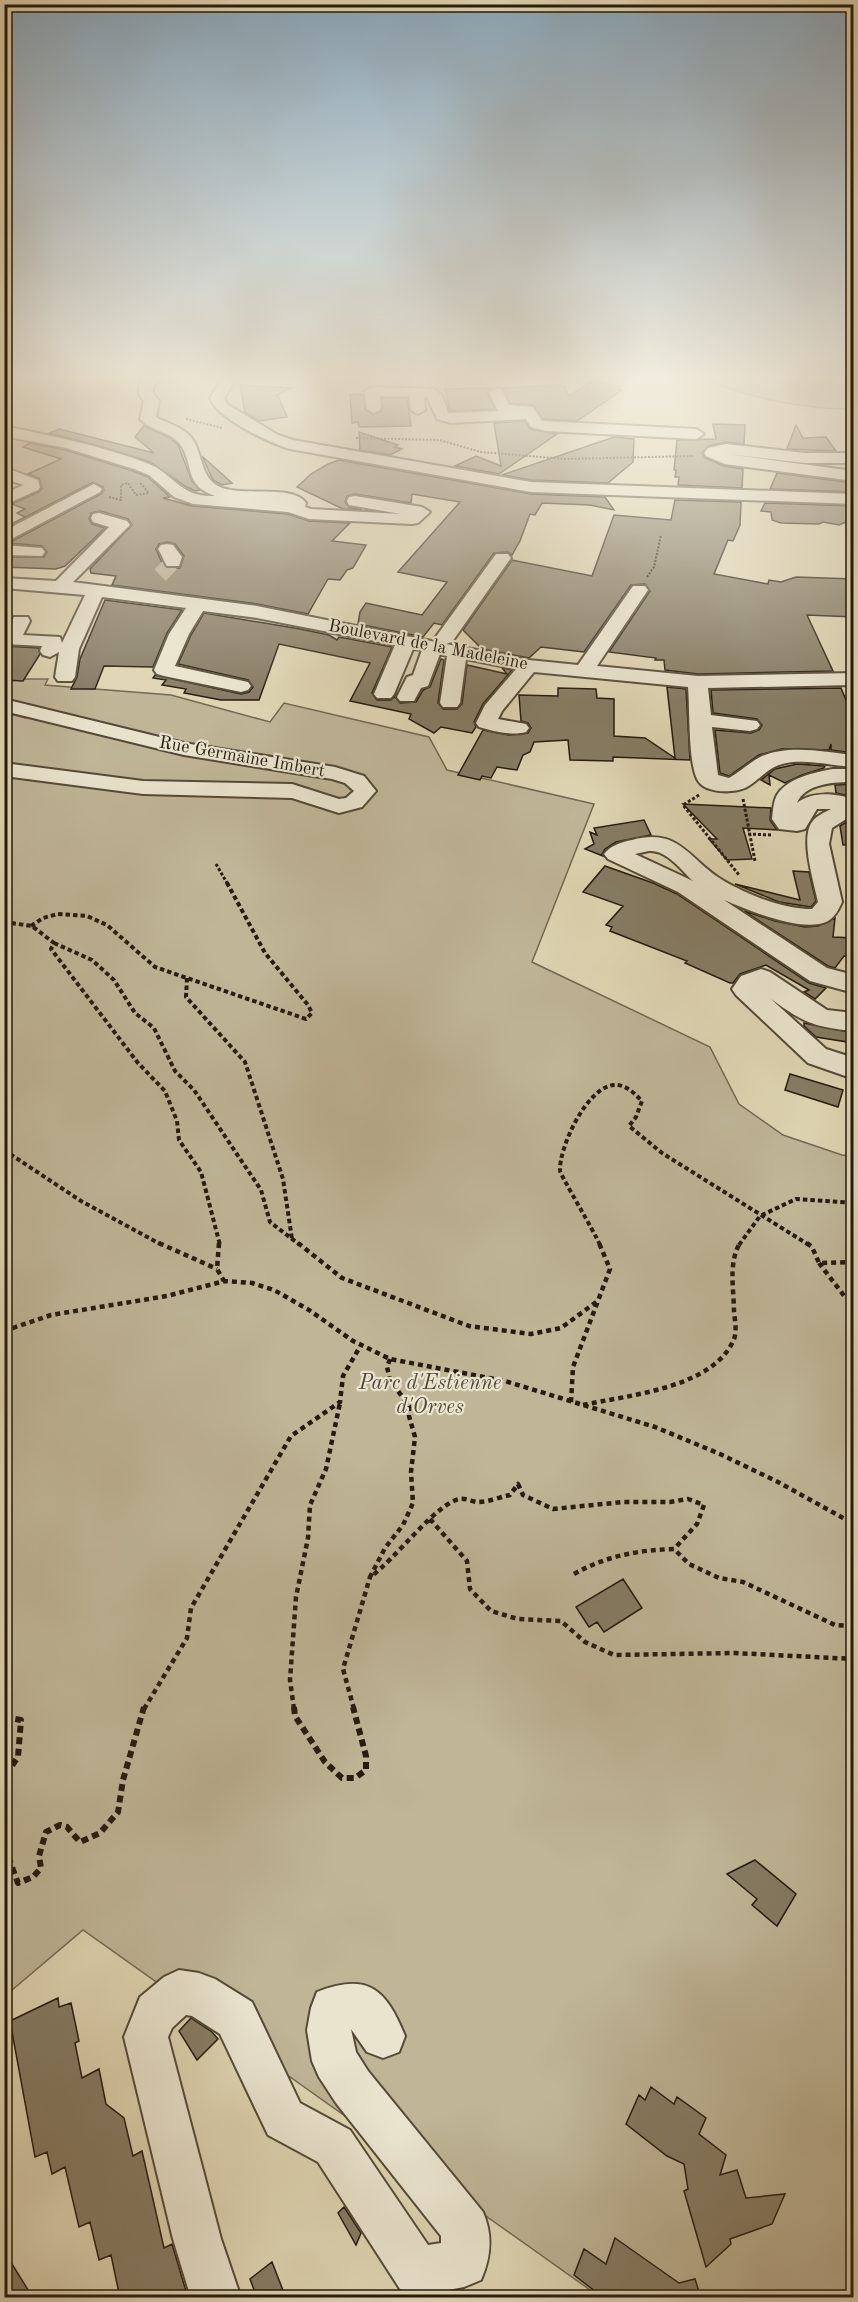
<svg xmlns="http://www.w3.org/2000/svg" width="858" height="2302" viewBox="0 0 858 2302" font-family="'Old Standard TT',serif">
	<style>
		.green { fill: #bfb597; stroke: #726852; stroke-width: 1.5 }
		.building { fill: #867c64; stroke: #251b0e; stroke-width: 1.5; fill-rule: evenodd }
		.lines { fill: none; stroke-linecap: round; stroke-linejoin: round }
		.minor-tunnel { stroke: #bab092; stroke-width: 16; stroke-dasharray: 16 8; stroke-linecap: butt }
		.minor-casing { stroke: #544a37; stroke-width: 4 }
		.path-far4 { stroke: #251b0e; stroke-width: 2; stroke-dasharray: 2 1.5; stroke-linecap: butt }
		.path-far3 { stroke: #251b0e; stroke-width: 3; stroke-dasharray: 3 2; stroke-linecap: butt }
		.path-far2 { stroke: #251b0e; stroke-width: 4; stroke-dasharray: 4.5 3; stroke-linecap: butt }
		.path-far1 { stroke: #251b0e; stroke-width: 4.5; stroke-dasharray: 5 4; stroke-linecap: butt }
		.path { stroke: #251b0e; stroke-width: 6; stroke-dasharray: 7 4.5; stroke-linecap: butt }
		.minor { fill: #eae4ce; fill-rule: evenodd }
		.labels { text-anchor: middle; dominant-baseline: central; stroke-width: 4.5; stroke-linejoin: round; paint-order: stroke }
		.far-street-label { font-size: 18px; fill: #251b0e; stroke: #eae4ce }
		.park-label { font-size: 21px; font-style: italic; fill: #534937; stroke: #eae4ce }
	</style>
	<rect width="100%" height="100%" fill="#dfd5b3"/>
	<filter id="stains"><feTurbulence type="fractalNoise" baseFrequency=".00333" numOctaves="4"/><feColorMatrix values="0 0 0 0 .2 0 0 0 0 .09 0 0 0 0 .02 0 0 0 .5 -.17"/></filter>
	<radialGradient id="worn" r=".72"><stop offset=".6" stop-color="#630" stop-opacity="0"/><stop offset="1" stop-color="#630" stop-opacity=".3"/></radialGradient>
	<path class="green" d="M704,378h119l23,10h7v21c-50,0 -104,-10 -149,-31z
		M18,435l98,26 -2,4 8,15 -31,9 -40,20 -34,-12 23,-12 -35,-15v-28z
		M5,679h43l-3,6 126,10 99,27 14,-19 145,34 18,33 147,34 -62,158 178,85 29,57 44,31 59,20 11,1v1141h-253l-517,-367 -78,66 -1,-1284 22,6 7,-13 -28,-5z"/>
	<path class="building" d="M596,380l24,7 -2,2 4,1 -45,31 -34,-2 -10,-14 -23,-2 -7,-15 55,-3 7,2 3,9z
		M240,385l51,3 -16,8h3l9,21 -28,4 -14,-9z
		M491,388l-4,5 8,16 -45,2 -5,-22z
		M363,394l2,15 8,6 9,-4v-13h25l4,28 -52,1 -1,-5 -6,1 -2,-28z
		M525,421l5,8 27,5 -58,40 -44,-8 21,-10 25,10 -7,-43z
		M713,424l32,1 -1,19 -18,-2 -18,4 -6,7 3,5 19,8 19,3 -1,19 -64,-3 1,-8h-4l1,-7h-2l3,-30 39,-1z
		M796,425l7,13 23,-1 10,14 -49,-2z
		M144,426l26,12 8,7 14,36 8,9 -5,1 -10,-5 -35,-24 -54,-17 -47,-12 10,-4 95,24 -19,-16z
		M359,432l39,13 -3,2 7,2 -12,6 -30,-5z
		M614,437l20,2 -1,23 -25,21 -77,-3 -29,-5z
		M30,443l35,7 68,21 15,6 22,20 -7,1 29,8 96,8 21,7 41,2 -18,18 34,4 -13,23 -6,2 -7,10 -12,-1 -20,35 -51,-10 -145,-19 4,-9 -25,-3 -1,-4 42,-44 -4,-6 -28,-8 -9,2 -2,6 3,5 13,4 -40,38 -9,3 -52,-2v-10h40l3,-5 -5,-6 -33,-3 92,-49 3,-4 -1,-3 -10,-5 -89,46 21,-11 -8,-4 8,-4 -13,-5 27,-12 3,-4 -3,-10 -11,-4 33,-15 -38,-12zM167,542l8,2 9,12 -4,12h-13l-5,-5 -6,-14 3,-5z
		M202,456l30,27 -10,2 -9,-5z
		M339,460l192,34 74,3 9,13 -24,-5 -48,-2 -7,12 -5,-1 -10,27 -8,14 -4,-3 -14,1 -52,72 -8,-2 -11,14 -65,-13 2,-12 6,-9 56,12 25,-33 -49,-10 62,-70 -48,-8 -1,9 -56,-9 -8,2 -2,6 4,5 13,3 -19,-1 -46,-22 14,-13 17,-10z
		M777,473l77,10v9l-84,-3z
		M675,500l66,2 -1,23 -7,16 -5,-1 -14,34 54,10 1,-4 12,2 15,-5 58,2v38l-47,-2 26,56 -135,3 -33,-4 -1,-10h-9l1,-2 -47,-6 41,-61 -5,-7 -14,1 -47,67 -43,-5 -12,11 -47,-9 -19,-19 49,-70 80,16 22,-61 57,5z
		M765,503l89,3v13l-15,6 -16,-3 -4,2 -38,-1 -9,-3 -1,-8 -10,-1z
		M105,600l77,10 -15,23 -14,34 -49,-1 -9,23h-24l6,-12 3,-18z
		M204,613l96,16 29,6 8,5 2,-3 53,10 -20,46 5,7h14l4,-4 5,7 16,-1 7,-12 7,-3 11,-28 3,1 -6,43 5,6h14l5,-5 5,-39 40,9 -5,-6 10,2 -29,34 -9,18 2,5 -4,6 -31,-6 -7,6 -25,-14 2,-5 -61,-13 20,-38 -91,-19 -20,56h-38l-37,-7 2,-4 -24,-4 4,-5 -13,-2 2,-3 86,19 8,-2 4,-5 -5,-7 -70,-16 13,-29z
		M4,646l35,2 1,6 -17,27 -19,-1z
		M667,687l19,2 4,71 -77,-3v4l-43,-1 -2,-20 -34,2 -4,10 -7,3 -6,15 -20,-3 -6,11 -9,-2 -2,4 -22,-5 25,-45 26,5 19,-2 3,-5 -3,-5 -7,-2 -2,-26 39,1v-8l38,1 1,9 17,1v37l31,2 30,20z
		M841,688l5,12h8v53l-23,-3v-6l-2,6 -47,-1 -23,6 -30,21 -9,-3 -5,-43 36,3 8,-3 3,-5 -5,-6 -44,-6 -2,-23z
		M797,764l28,2 -1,2 -22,7 -17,8 -16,-8 1,10 -9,-5 14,-11z
		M854,784v13l-18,-4 -1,-8z
		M683,804l88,4 -1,12 7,10 -34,-2 9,31 -25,1 -18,-21h8z
		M854,817v27l-11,1 -3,-19z
		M644,820l7,15 -35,7 -11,7 -3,5 1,2 -18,-7 9,-5 -4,-12 7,3 -3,-7z
		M605,866l48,17 24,11 132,89 17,5 -11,11 -11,-7 5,-2 -43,-25 -26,9 -7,9h-3l-45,-20 2,-2 -77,-30 2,-4 -6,-2 17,-19 -40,-14z
		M793,871l16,1 7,29 -5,6 -32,-5 -44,-18 65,16z
		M744,911l31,10 30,6 13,-1 17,-8 -2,19 21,1v19l-10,-1 -9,12 -7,-2z
		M804,1023l50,10v10l-38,-6 -12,-11z
		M790,1074l53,16 -5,17 -53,-17z
		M623,1579l19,29 -38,24 -7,-10 -8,5 -13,-20z
		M755,1860l41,34 -19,32 -25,-21 5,-6 -30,-25z
		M58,1998l1,9 12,-4 8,38 -4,2 7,35 17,-9 7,35 18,14 9,38 9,-5 22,97 8,-4 16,54h-68l-9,-43 -12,5 -9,-38 -11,5 -14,-60 -13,7 -5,-22 -12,5 -25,-136z
		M191,2018l21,14 6,7 -21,21 -18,-29z
		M651,2087l23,17 3,-7 29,21 -7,16 27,21 -6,20 17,-5 9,28 39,-4 -13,30 -42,15 1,5 -25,23 -22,-76 4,-2 -4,-25 -17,-8 -41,-32 13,-29 6,5z
		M344,2207l17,26 -5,12 -18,-32z
		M615,2238l64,45 16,-4 6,19h-97l-30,-23 10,-26 22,15z
		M4,2251l29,47h-29z
		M272,2262l14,36h-29l-7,-19z"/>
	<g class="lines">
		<path class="minor-tunnel" d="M160,575l13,-13"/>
		<g class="minor-casing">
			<path id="minor" d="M146,378h15l-8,9v6l6,8 -3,16c10,6 24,9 33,18 14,14 10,41 29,51 23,12 74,-3 88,17l-1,4 6,2 90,5 -52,-9 -2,-4 2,-4 6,-1 67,11 8,5 -12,11 -6,1 -103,-5 -21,-7 -95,-8 -19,-7 -25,-22 -15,-6 -68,-21 -62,-12v-10c49,10 99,20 145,38 18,7 29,25 47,30 6,2 13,2 19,2 -32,-11 -20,-31 -35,-52 -10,-13 -30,-13 -40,-25l4,-18 -5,-7v-8z
				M223,378h14l-13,20 3,6 51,31 15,5 238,42 323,12v10l-323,-12 -241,-43c-21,-6 -73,-31 -80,-51z
				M372,387l62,2 8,6 6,18h3l47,-2 -9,-19 7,-4 5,1 8,16 24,2 9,14 154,8 8,5 -8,5 -150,-8 -15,-4 -5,-8 -75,4 -14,-4 -10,-22 -3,1 1,12 -7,4 -7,-4 -2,-14h-29l1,13 -7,4 -7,-4 -2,-18z
				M726,444l79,9h49v10h-49l-78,-9 127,17v10l-129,-17 -19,-8 -2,-3 4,-5z
				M4,467l34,13 2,7 -2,3 -34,15v-11l19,-9 -19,-7z
				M94,484l8,5 -2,3 -96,51v-12z
				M99,513l28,8 3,4 -57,57 184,24 184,37 -6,-5 61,-84h12l3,4 -3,4 -56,80 -6,2 83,16 49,5 55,-79h12l3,4 -51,76 101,10 156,-3v12l-146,3 3,27 46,6 3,4 -3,4 -7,2 -38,-4 6,48 11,3c11,-6 20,-15 31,-21 28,-13 64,-5 94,-2v12c-23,-1 -53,-10 -75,-2 -13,4 -21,17 -34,23 -12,5 -41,6 -48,-9 -9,-19 -7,-69 -9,-92l-154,-15 -32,39 -4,8 28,5 3,4 -3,4c-14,4 -33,-1 -47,-5l-3,-4 9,-18 31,-36 -50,-10 -6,44 -3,4h-14l-3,-4 7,-47 -7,-2 -12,32 -7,2 -7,13h-14l-3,-4 10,-20 6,-2 9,-25 -9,-1 -19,45 -3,4h-14l-3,-4 21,-49 -138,-27 -54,-7 -14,23 -14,32 73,16 3,4 -3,4 -7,2 -77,-16 -7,-2 -3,-4 15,-36 17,-26 -84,-11 -23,52 -4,28 -3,4h-14l-3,-4 4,-25 -9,5 -7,-2 -3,-4 2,-5 -38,-2v-10l10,-17h14l2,4 -7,14 37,2 2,6 23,-48 -81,-7v-10l52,3 53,-54 -16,-5 -2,-4 2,-4z
				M167,544l6,1 9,12 -3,9h-12c-4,-6 -5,-11 -9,-17l3,-4z
				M4,545l38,3 3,4 -3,4 -38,-1z
				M4,699l180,44 151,24 29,9 12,15 -14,16 -23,6 -47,-15 -149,-4 -139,-18v-13l139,18 149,3 47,15 7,-1 8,-7 -9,-8 -13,-4 -148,-24 -180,-44z
				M833,769h21v13c-18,0 -49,1 -57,21 15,-12 40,-10 57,-3v14l-22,14 -3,16 13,58c-3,7 -7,15 -14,19 -25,13 -80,-11 -104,-21l103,68 27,7v18l-44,-12 -132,-89 -70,-33 -4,-5c7,-9 18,-12 28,-14 49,-13 57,21 92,41 24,14 60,28 88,28l6,-7c-4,-19 -18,-64 -6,-80 4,-6 13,-10 19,-13h-14l-12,20 -8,2 -18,-2 -7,-10c1,-7 1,-17 5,-24 10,-17 39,-23 56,-26zM649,851c18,-1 32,19 44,30l-58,-27z
				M761,969l9,3 57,38 27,3v18c-40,-4 -50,-8 -83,-32l55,50 28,9v21l-46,-16 -72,-68 -4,-6 9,-13z
				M179,1970l20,3 16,6 37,23 48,101 50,27 78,115 13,-2v-7l-105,-133 -17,-26 -7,-16 -5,-31 4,-22 6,-16c51,-20 69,-3 88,44l-6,16 -16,6 -16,-6 -16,-23 5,23 12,19 115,141c10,23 8,45 -2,68l-17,7 -47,9 -17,-7 -82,-127 -50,-27 -48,-101 -28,-18 -6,-1 -14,13 -4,9 53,202 20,59h-50l-18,-59 -49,-202 16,-40 24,-20z"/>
		</g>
		<path class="path-far4" d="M186,419l37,9
			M356,438l83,2 42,12 84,7 129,-3
			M109,497l12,3v-15l7,-2 8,12 13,-2 -9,-10
			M647,577l7,-10 7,-32"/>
		<path class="path-far3" d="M699,795l-16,10 56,70
			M743,799l12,62
			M748,834l23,1
			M216,864l11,19"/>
		<path class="path-far2" d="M4,922l28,4 22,17 -3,6 87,114 27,28 12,30 2,19 22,32 19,73
			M31,926l12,-8 15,-4 29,2 20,9 48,42 151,52 6,-6 -4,-8 -43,-52 -39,-72
			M54,943l38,17 22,20 21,33 19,15 21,43 19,19 67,100 9,32 30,23
			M187,978l-1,19 59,65 38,117 9,60
			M4,1150l77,51 81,44
			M600,1245c-5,-12 -39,-69 -40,-74 -1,-24 27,-84 54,-86 12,-1 21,9 28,16l-6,16 -7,9 33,27 147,92
			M739,1245l21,-29 36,-17 58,4"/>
		<path class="path-far1" d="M159,1243l58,26
			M219,1243l-2,26 7,12
			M298,1243l44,35 127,48 62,8 30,-6 38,-28
			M807,1243l5,4 7,16 35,-1
			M819,1263l26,34 9,5
			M4,1331l47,-16 116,-19 58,-15 27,2 22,7 35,20 44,31 37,18 115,22 150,46 65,27 58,28 76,42
			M390,1359l-3,8 3,13 19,26v10l6,21 -4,35 2,31 -10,22 -18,23 -15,29c24,-16 67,-75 90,-78 6,-1 13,3 18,3 10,0 22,-5 32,-7l8,-11 5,11 30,14 70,-7h47l18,-3 16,6 -7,19 -23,25
			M571,1402l2,-35 37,-98 -11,-26
			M583,1405c46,-10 131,-17 151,-66 3,-7 1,-19 0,-27 0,-22 -6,-49 6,-69
			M430,1519l37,42 3,28 21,22 27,8 43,2 24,21 29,13 121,-2 119,6
			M574,1574c32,-18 64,-24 100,-25l15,15 30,14 24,4 92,43 19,1
			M144,1709l43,-71 4,-30 100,-172 49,-34 3,-26 18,-31
			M294,1709l-4,-29 6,-83 12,-59 2,-33 16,-36 14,-66
			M354,1709l-11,-40 27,-92"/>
		<path class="path" d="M294,1707l1,9 30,46 17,16h13l11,-8v-14l-13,-49
			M4,1717l17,3 -3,37 -14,20
			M4,1846l14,37 15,-6 8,-9 -2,-12 7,-24 14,-7 7,2 13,15 20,-9 18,-21 5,-32 21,-73"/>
		<use href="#minor" class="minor"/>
	</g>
	<linearGradient id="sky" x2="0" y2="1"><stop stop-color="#8ba8bc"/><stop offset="0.54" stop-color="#f1ecdd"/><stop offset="1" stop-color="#f1ecdd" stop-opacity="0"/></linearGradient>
	<rect width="858" height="700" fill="url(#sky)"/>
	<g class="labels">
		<g class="far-street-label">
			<text transform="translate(428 645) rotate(11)">Boulevard de la Madeleine</text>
			<text transform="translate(242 757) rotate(10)">Rue Germaine Imbert</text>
		</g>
		<g class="park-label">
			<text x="430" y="1383">Parc d'Estienne<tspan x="430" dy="24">d'Orves</tspan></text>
		</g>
	</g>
	<rect width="858" height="2302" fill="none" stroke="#dfd5b3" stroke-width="24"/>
	<rect x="6" y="6" width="846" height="2290" fill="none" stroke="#251b0e" stroke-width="3"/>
	<rect x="12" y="12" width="834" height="2278" fill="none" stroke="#251b0e" stroke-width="1.5"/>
	<rect width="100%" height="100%" filter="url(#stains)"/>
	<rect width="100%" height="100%" fill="url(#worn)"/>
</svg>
